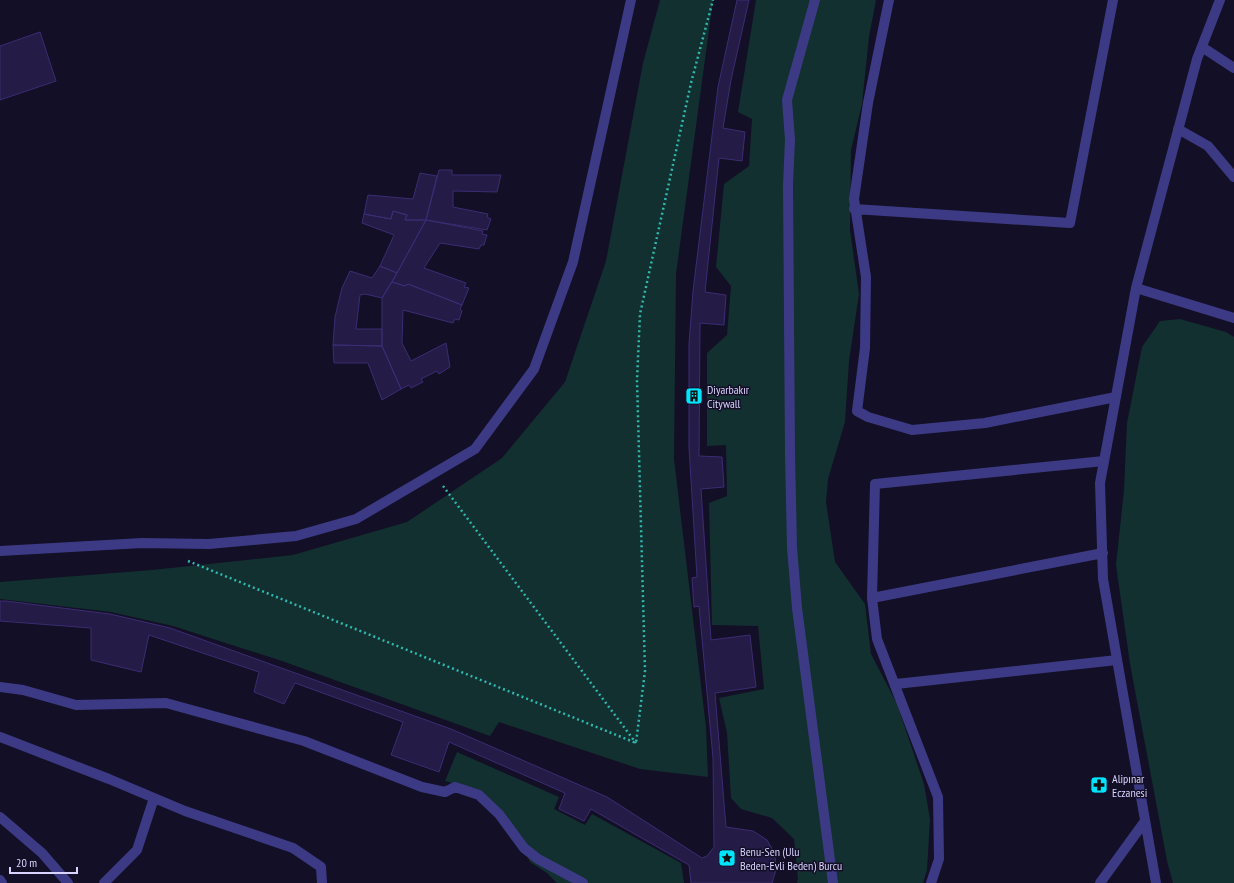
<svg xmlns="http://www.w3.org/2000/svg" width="1234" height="883" viewBox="0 0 1234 883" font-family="'PT Sans Narrow',sans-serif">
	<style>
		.green { fill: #12302f }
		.building { fill: #241b47; stroke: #3b2d73 }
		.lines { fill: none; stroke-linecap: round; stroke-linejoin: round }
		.path { stroke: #2fb8b0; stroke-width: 2.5; stroke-dasharray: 2 3; stroke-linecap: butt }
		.minor { stroke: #3d3a85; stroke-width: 10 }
		.tertiary { stroke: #3d3a85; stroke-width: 10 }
		.labels { text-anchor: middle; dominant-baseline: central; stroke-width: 3; stroke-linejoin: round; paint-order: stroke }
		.poi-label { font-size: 12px; fill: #d9d4ff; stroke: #130f26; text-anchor: start }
	</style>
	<rect width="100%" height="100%" fill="#130f26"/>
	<path class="green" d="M660,0h53l-37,274 -2,185 32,268 2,50 -68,-8 -141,-47 -9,14 -208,-75 -109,-35 -62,-14 -111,-13v-17l152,-12 141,-15 114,-33 95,-64 63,-76 41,-121 37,-198z
		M756,0h120l-7,37 -7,67 -11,46 -1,80 9,64 -10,67 -4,61 -17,57 -2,23 9,60 30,42 6,50 26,50 27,80 6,35 -3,51 -4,13h-126l1,-5 -4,-39 -22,-21 -31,-9 -10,-11 -4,-65 -8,-35 45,-9 -6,-63 -46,-1 -3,-122 18,-7 -1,-51 -19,1v-93l20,-18 4,-49 -15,-19 8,-83 25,-18 3,-47 -14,-7z
		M1180,319l46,13 8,5v546h-61l-6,-22 -37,-197 -14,-99 8,-75 3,-67 15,-76 18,-26z
		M457,752l102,45 -5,12 31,16 7,-11 89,49 3,20h-127l-10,-10 -17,-11 -15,-31 -39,-41 -31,-9z"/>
	<path class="building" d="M737,0h12l-18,80 -8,48 22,4 -3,29 -23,-3 -14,134 21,3 -2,30 -24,-2 -1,133 23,1 2,30 -23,2 10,151 39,-5 6,52 -41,6 11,134 27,4 14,9 8,14 1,16 -4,13h-81l-2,-18 -98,-56 -7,12 -25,-12 6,-16 -116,-51 -10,30 -48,-17 12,-33 -108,-39 -11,21 -30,-12 5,-20 -110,-37 -8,37 -50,-12v-32l-91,-7v-20h6l104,13 60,14 281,101 156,68 95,61 5,-2 7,-9 -1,-89 -14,-152 -5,1 -2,-29 5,-1 -8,-129v-104l4,-53 25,-204z
		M40,32l16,49 -56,19v-54z
		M439,170h13v5h49l-4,17 -44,-1v16l35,7 -1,3 4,2 -4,11 -61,-10z
		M420,173l17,3 -11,44h-21l2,-5 -14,-4 -2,8 -27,-5 4,-19 45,4z
		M393,211l14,4 -2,5h21l-29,53 -17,-7 14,-31 -32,-12 2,-9 27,5z
		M426,220l57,11 -1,3 5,1 -3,10h-3l-2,4 -39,-6 -16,25 42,15 -2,4 5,1 -7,17 -54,-21 -3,2 -13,-4z
		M380,266l17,7 -15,25 -17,-4 -5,1 -4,34h26v17l-49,-1 2,-28 7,-29 8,-17 22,7z
		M392,282l13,4 3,-2 54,21 -2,4 2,2 -3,9 -4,-1 -2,4 -50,-13 -1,33 9,18 35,-18 4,24 -11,7 -2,-3 -16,8 2,3 -12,6 -2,-3 -8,4 -19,-43v-48z
		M333,345l49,1 19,43 -19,11 -14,-37h-34z"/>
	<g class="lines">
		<path class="path" d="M443,486l193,257
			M188,561l448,182 9,-72 -8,-291 3,-66 51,-231 22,-83"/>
		<path class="minor" d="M815,0l-28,100 3,40 -2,45 2,267 2,96 5,60 36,275
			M889,0l-21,103 -14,96 12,78 -1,71 -8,63 11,6 44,13 73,-7 131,-26
			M1202,47l32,21
			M1178,129l30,17 26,31
			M854,209l216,14 43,-223
			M1136,288l98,30
			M872,598l3,-114 229,-23
			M896,684l221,-24
			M0,687l23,3 53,15 90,-2 138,38 118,46 23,5 10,-5 24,8 20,19 25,34 14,11 45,24
			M0,737l109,42 76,32 108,37 28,19 1,16
			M0,817l42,36 26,30
			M0,880l2,3
			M104,883l33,-33 17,-52
			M931,883l8,-24 -1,-62 -61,-158 -5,-41 231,-45
			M1100,883l45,-62
			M1156,883l-53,-304 -3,-96 36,-195 61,-229 23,-59"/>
		<path class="tertiary" d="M0,551l142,-8 67,1 87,-8 60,-17 119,-70 59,-80 39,-107 58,-262"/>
	</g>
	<defs>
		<g id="building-square" transform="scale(0.9)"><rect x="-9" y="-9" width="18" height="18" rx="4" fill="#00e5ff" stroke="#130f26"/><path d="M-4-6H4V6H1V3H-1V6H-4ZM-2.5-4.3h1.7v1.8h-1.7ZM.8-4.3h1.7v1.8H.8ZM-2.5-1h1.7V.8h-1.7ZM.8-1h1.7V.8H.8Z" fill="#111"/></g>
		<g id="pharmacy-square" transform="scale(0.9)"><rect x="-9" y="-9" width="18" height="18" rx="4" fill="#00e5ff" stroke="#130f26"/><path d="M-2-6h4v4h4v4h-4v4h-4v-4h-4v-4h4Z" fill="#111"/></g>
		<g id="sight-square" transform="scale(0.9)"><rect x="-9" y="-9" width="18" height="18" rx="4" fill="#00e5ff" stroke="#130f26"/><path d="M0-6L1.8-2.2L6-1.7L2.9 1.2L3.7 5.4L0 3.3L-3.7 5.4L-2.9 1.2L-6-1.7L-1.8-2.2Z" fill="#111"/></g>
	</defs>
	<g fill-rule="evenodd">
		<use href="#building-square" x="694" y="396"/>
		<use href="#pharmacy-square" x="1099" y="785"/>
		<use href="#sight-square" x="727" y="858"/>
	</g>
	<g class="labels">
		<g class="poi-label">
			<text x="707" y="389">Diyarbakır<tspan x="707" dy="14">Citywall</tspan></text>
			<text x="1112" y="778">Alipınar<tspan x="1112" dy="14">Eczanesi</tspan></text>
			<text x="740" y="851">Benu-Sen (Ulu<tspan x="740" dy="14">Beden-Evli Beden) Burcu</tspan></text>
		</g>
	</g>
	<path d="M10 867v6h67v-6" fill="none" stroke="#d9d4ff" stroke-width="2"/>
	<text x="16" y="867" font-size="12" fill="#d9d4ff" stroke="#130f26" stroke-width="3" paint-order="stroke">20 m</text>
</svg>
